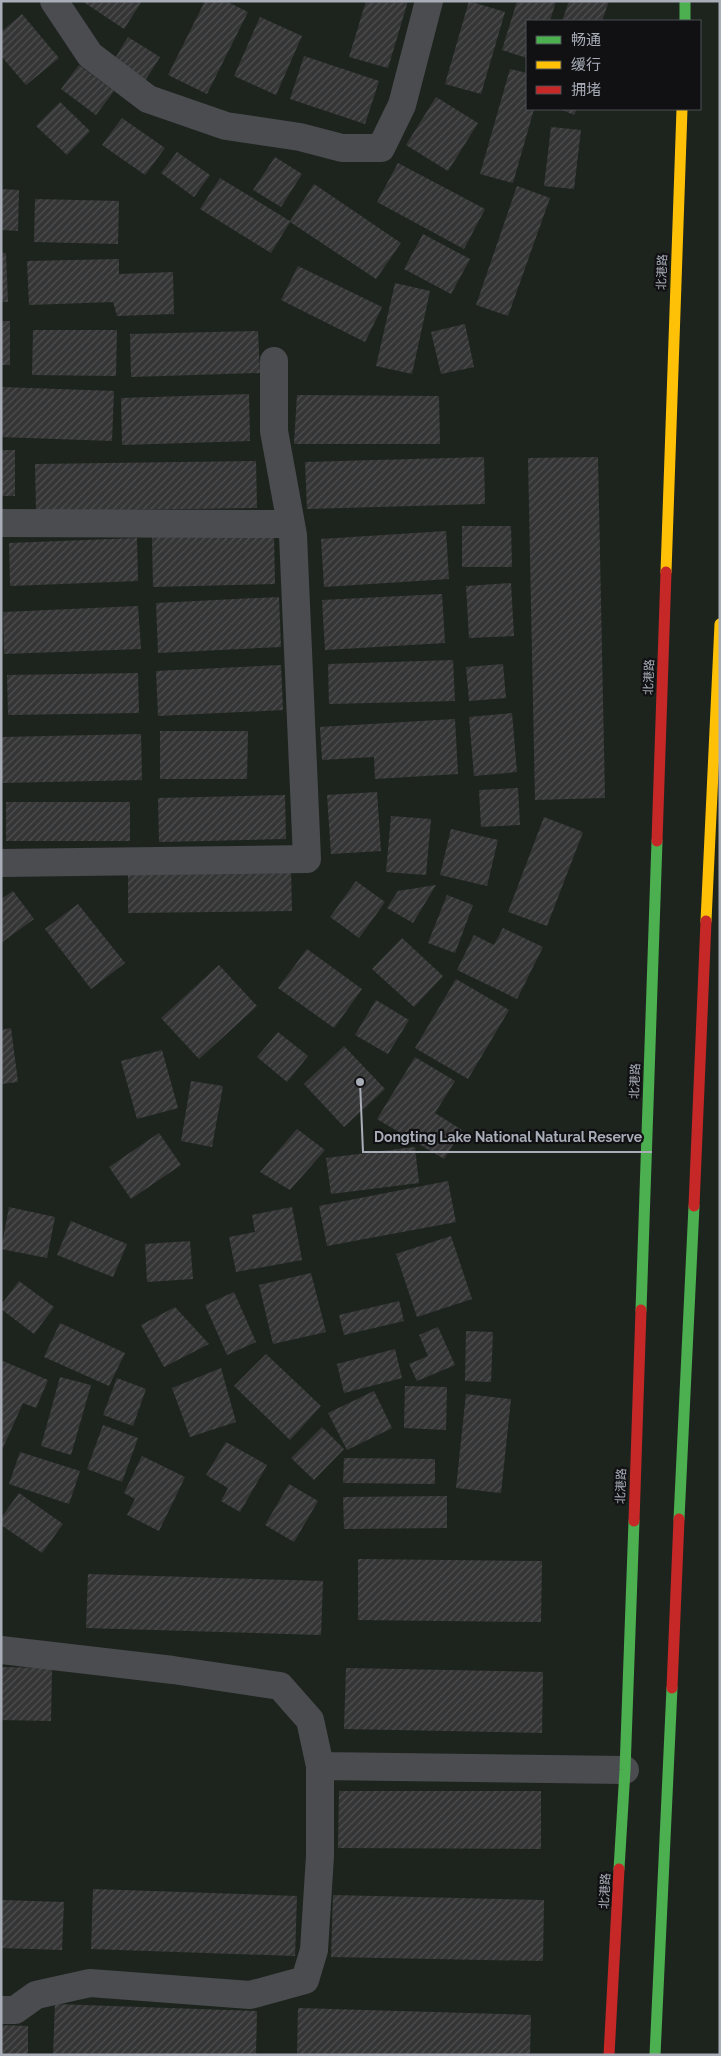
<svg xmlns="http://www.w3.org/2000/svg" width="721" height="2056" viewBox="0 0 721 2056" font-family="Raleway,'Noto Sans SC',sans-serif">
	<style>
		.park { fill: #1d241e; fill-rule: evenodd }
		.building { fill: url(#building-hatch) }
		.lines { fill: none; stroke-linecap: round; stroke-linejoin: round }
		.street { stroke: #4b4c50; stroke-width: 28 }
		.fast { stroke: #4caf50; stroke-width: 11 }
		.slow { stroke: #ffc107; stroke-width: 11 }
		.jam { stroke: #c62828; stroke-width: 11 }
		.labels { text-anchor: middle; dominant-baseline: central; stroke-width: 4.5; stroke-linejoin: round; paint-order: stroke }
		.street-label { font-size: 12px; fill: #a8adb8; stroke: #111113 }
		.leader { fill: none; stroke: #a8adb8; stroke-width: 2 }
		.callout-dot { fill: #a8adb8; stroke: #111113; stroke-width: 2 }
		.callout-label { font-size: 14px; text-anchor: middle; font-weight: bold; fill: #a8adb8; stroke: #111113; stroke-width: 4.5; stroke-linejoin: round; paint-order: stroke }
	</style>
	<defs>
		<pattern id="building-hatch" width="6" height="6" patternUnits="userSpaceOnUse" patternTransform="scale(1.25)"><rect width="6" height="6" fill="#353536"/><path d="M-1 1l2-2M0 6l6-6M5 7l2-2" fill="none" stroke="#4f5051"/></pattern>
	</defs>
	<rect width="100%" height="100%" fill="#171717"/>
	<path class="park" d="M1,1h719v2054h-719zM527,21h173v88h-173z"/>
	<path class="building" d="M82,1h60l-18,28z
		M205,1h21l22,11 -41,82 -39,-19z
		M366,1h42l-20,67 -39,-11z
		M469,1l36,11 -24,82 -36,-10z
		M517,1h39l-6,20h-23v37l-25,-8z
		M569,1h40l-7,20h-40z
		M22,14l37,44 -33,27 -25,-29v-24z
		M260,17l42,19 -26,59 -42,-19z
		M128,37l32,20 -17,27 -32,-19z
		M304,56l75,25 -14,43 -75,-25z
		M79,65l35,26 -18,24 -35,-26z
		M510,69l17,4v36h7l-21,74 -33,-9z
		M436,97l42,26 -30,48 -42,-26z
		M60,102l30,29 -23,24 -31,-29z
		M560,109h17l-3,6z
		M122,118l43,30 -20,27 -43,-30z
		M551,127l30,3 -7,59 -30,-3z
		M177,152l33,23 -16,22 -33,-24z
		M275,157l27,17 -21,33 -28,-17z
		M398,163l87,46 -21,40 -87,-47z
		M220,178l70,43 24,-37 87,59 -25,36 -86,-57 -19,31 -71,-44z
		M517,186l33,12 -42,118 -32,-11z
		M1,189l18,1 -1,41 -17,-1z
		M35,199l84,2 -1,43 -84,-2z
		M423,234l47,25 -19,35 -47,-25z
		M1,253h5l2,49h-7z
		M119,259v15l54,-2 1,42 -57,2 -4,-14 -84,3 -2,-44z
		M298,266l84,41 -17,35 -84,-42z
		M395,283l35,8 -18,83 -36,-8z
		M1,321h9v44h-9z
		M465,324l9,43 -33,7 -10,-42z
		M33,330h84l-1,46 -84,-1z
		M258,331l2,42 -129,4 -1,-43z
		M1,387l113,4 -2,50 -111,-4z
		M249,394l1,47 -128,4 -1,-47z
		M297,395l142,1 1,48h-146z
		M1,450h14v46h-14z
		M484,457l1,47 -178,5 -2,-47z
		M598,457l7,341 -70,2 -7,-342z
		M256,461l1,47 -221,3 -1,-47z
		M462,526h49l1,41h-50z
		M446,531l3,48 -125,8 -3,-48z
		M274,535l1,49 -122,3 -1,-50z
		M137,538l1,43 -128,5 -1,-43z
		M511,583l3,53 -45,2 -3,-52z
		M442,594l3,49 -120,7 -3,-50z
		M279,597l2,50 -123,6 -2,-50z
		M138,606l3,43 -137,5 -1,-42z
		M453,660l2,41 -126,3 -1,-40z
		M503,664l3,34 -37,3 -3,-34z
		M281,665l2,45 -125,6 -2,-45z
		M138,673l1,40 -131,2 -1,-40z
		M512,713l5,59 -43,4 -5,-59z
		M455,719l3,55 -83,5 -1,-22 -52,3 -2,-33z
		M160,731h88l-1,48h-87z
		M141,734l1,46 -141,3v-46z
		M518,788l2,37 -39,2 -2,-37z
		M377,792l4,59 -50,3 -4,-59z
		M285,795l1,44 -127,3 -1,-44z
		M6,802h124v39h-124z
		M391,816l40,3 -5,56 -40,-3z
		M544,817l39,15 -36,94 -39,-14z
		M451,829l47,11 -11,46 -47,-11z
		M291,869l1,42 -164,2v-41z
		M356,881l29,21 -26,36 -29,-21z
		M436,885l-23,38 -26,-15 11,-17z
		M13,891l21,28 -33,24v-44z
		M447,895l26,10 -18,48 -27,-10z
		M78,904l47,59 -34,26 -46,-60z
		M503,928l40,19 -26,52 -60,-29 17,-35 20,10z
		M402,938l41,38 -29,31 -42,-38z
		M307,949l55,40 -28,39 -56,-40z
		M219,965l38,41 -58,53 -38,-41z
		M456,979l53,31 -41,69 -53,-31z
		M376,1000l33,20 -21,34 -33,-19z
		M11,1028l7,54 -17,2v-54z
		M278,1032l30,24 -21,26 -30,-25z
		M344,1046l41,43 -41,38 -40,-43z
		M162,1050l16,58 -41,11 -16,-58z
		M415,1057l40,24 -20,32 27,17 -18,29 -67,-40z
		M191,1081l32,5 -11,61 -31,-6z
		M297,1129l28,21 -35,40 -30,-18z
		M159,1133l22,32 -50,34 -22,-32z
		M415,1147l4,36 -88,11 -5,-36z
		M448,1181l8,41 -129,24 -8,-40z
		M9,1207l46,10 -8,41 -46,-9z
		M292,1207l10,53 -66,12 -7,-35 26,-5 -3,-17z
		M71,1221l56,23 -14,33 -56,-22z
		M451,1236l21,63 -55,18 -21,-63z
		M190,1241l3,38 -46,3 -2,-38z
		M311,1273l15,59 -53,12 -14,-59z
		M19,1281l35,26 -20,27 -33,-25v-4z
		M234,1292l22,50 -29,13 -22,-50z
		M399,1301l5,20 -60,14 -5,-20z
		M175,1307l34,37 -45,23 -23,-42z
		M60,1323l65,30 -16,33 -65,-29z
		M438,1327l17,38 -38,16 -8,-17 19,-8 -9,-21z
		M466,1331l27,1 -2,50 -26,-1z
		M395,1349l7,29 -58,15 -7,-29z
		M266,1354l55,52 -31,34 -56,-54z
		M3,1361l45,19 -12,28 -13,-5 -22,49v-88z
		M221,1368l15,54 -46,15 -18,-49z
		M60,1377l31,8 -20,70 -30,-9z
		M117,1378l29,11 -13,37 -30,-11z
		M405,1386l42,1 -1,43 -42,-2z
		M374,1391l18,37 -45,22 -19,-37z
		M466,1394l45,5 -10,94 -45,-5z
		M103,1425l35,13 -16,44 -35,-13z
		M322,1427l22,22 -30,31 -23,-22z
		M226,1442l41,23 -27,47 -19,-11 7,-13 -22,-13z
		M20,1452l60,19 -11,33 -60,-20z
		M142,1456l43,21 -26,54 -32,-16 8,-16 -11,-6z
		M344,1458l91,1v25l-92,-1z
		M289,1484l29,17 -24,41 -29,-17z
		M19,1493l44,31 -21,29 -41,-28v-7z
		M447,1496v32l-103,1 -1,-32z
		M358,1559l184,2 -1,61 -183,-2z
		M88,1574l235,7 -2,54 -235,-7z
		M1,1667l51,1 -1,53 -50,-1z
		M346,1668l197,4 -1,61 -198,-4z
		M339,1791h202v58l-203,-1z
		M93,1889l204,7 -2,60 -204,-7z
		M333,1895l211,5 -1,61 -212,-4z
		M1,1900l63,2 -2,48 -61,-2z
		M55,2004l202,7 -1,44h-203z
		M298,2008l233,7 -1,40h-233z
		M1,2025l27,1v29h-27z"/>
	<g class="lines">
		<path class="street" d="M54,1l36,54 58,44 78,27 74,11 42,11h39l21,-43 27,-104
			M1,523l289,1
			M1,863l306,-4 -14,-324 -19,-104v-70
			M1,1650l172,20 107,16 30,34 10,46v90l-6,94 -9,30 -55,15 -160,-12 -54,12 -21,15h-14
			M320,1766l305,4"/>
		<path class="fast" d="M685,1v20
			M641,1310l16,-469
			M679,1519l15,-313
			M619,1869l6,-99 9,-249
			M655,2055l17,-367"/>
		<path class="slow" d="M666,572l16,-463
			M706,921l14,-297"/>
		<path class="jam" d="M657,841l9,-269
			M694,1206l12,-285
			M634,1521l7,-211
			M672,1688l7,-169
			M609,2055l10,-186"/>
	</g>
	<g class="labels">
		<g class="street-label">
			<text transform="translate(662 272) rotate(-88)">北港路</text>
			<text transform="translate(649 677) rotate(-88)">北港路</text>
			<text transform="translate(635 1081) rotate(-88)">北港路</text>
			<text transform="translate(621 1486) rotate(-88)">北港路</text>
			<text transform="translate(605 1891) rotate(-87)">北港路</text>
		</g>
	</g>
	<path class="leader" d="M360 1082L363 1152H652"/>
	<circle class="callout-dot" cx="360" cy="1082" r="5"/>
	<g class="callout-label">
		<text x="508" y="1142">Dongting Lake National Natural Reserve</text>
	</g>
	<rect width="721" height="2056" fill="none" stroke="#a8adb8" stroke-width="5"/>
	<rect x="526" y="20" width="175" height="90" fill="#111113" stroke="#4d4f55"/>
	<rect x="536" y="36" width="25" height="8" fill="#4caf50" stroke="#4d4f55"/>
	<text x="571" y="45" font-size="15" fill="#a8adb8">畅通</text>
	<rect x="536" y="61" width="25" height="8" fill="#ffc107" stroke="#4d4f55"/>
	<text x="571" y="70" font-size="15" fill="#a8adb8">缓行</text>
	<rect x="536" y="86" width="25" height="8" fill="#c62828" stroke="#4d4f55"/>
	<text x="571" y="95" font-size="15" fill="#a8adb8">拥堵</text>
</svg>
